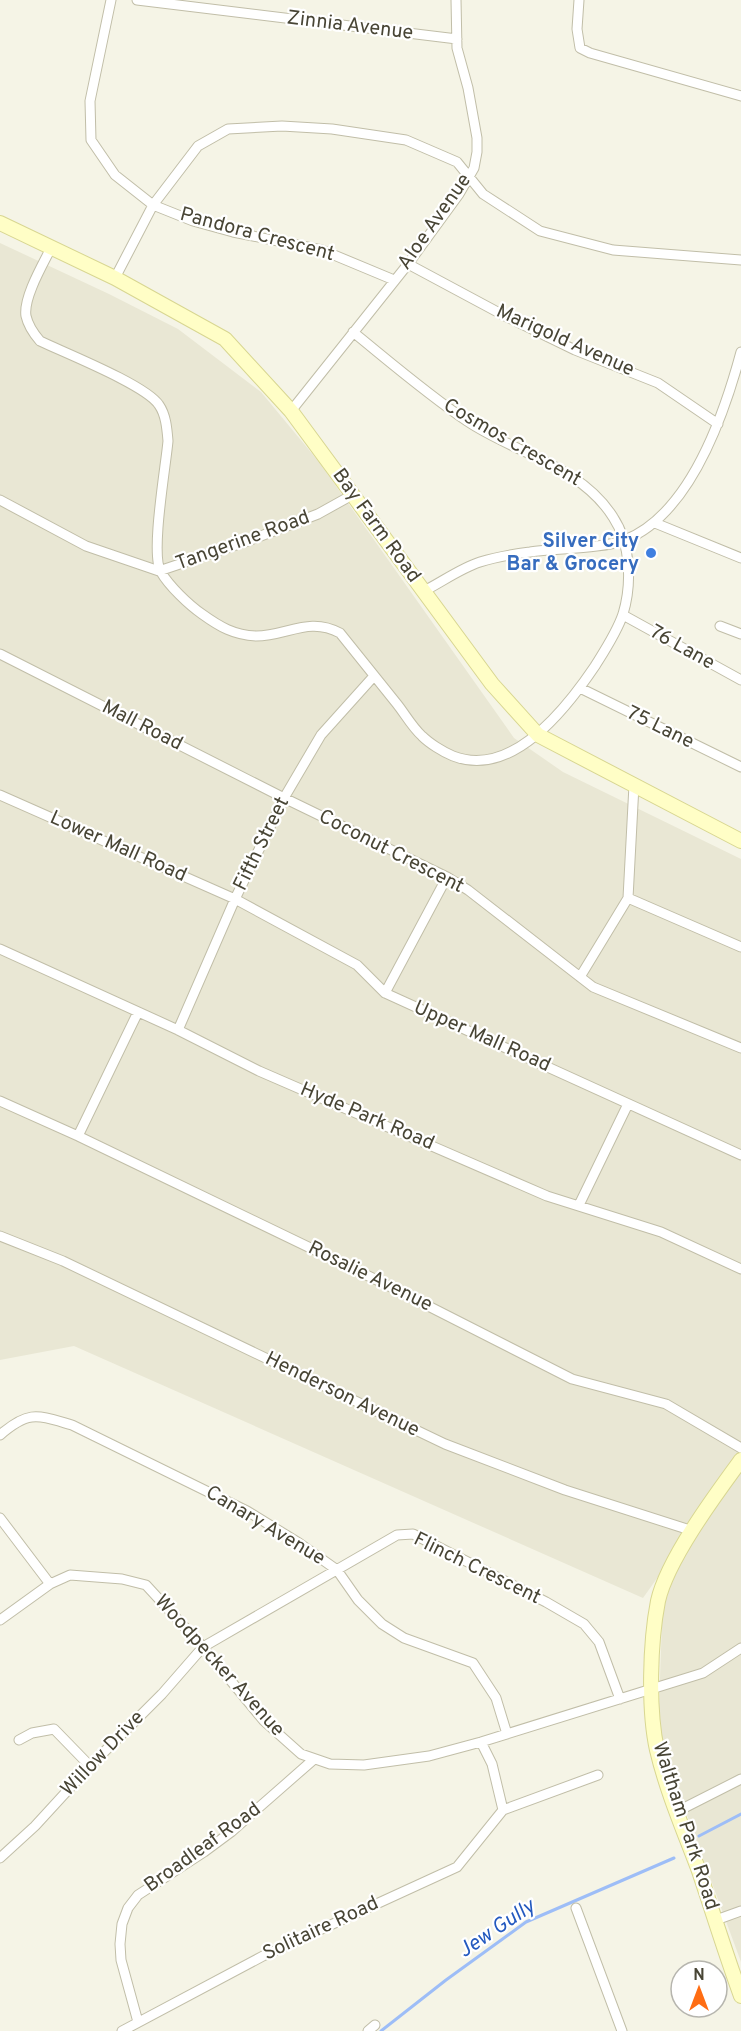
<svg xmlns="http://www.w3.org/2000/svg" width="741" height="2031" viewBox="0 0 741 2031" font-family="Overpass,sans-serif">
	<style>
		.residential { fill: #e9e7d4 }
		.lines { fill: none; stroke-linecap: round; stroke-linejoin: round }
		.stream { stroke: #9dbdf7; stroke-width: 3 }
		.street-casing { stroke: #c1bea8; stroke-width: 11 }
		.secondary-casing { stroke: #d8d691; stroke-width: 16 }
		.street { stroke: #fff; stroke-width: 9 }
		.secondary { stroke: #fffec6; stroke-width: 14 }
		.shop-dot { fill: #3f7fe0; stroke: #fff; stroke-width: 2 }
		.labels { text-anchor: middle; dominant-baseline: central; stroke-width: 4.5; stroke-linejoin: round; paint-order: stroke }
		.street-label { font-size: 20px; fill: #484535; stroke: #fff }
		.shop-label { font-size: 20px; font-weight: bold; fill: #366cbe; stroke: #fff; text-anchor: end }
		.water-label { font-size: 21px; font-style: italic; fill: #2359bf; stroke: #fff }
	</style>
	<rect width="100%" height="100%" fill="#f5f4e6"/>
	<path class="residential" d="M0,243l109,51 69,35 83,63 58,70 195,276 49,34 178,87v601l-98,138 -569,-252 -74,14z
		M741,1465v497l-83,-226 5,-145z"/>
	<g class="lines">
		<path class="stream" d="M699,1836l42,-22
			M381,2031l65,-51 80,-58 148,-64"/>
		<g class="street-casing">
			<path id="street" d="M111,0l-21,101 1,39 24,35 38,30 -38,73
				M137,0l320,39
				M579,0l-2,29 3,19 10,5 151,43
				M51,248c-8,16 -28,50 -25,68 2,9 8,18 14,25 25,12 106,44 119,64 7,10 8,24 9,36 -2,24 -18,114 -7,131 8,14 28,33 41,42 18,13 32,21 54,22 31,0 53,-20 84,-3 19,24 38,47 57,71 8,10 15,23 25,32 7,7 21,16 31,20 59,23 113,-47 142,-90 10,-16 22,-34 28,-52 9,-30 8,-70 -10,-97 -33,-52 -97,-63 -146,-96 -40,-27 -77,-59 -114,-89
				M408,264l97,52 70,34 83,33 60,41
				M394,280l-72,-30 -89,-18 -40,-11 -40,-16 45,-59 30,-17 54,-3 50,3 74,11 51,22 26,32 57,37 73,19 128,10
				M291,411l117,-147 51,-70 15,-26 3,-16v-14l-9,-50 -11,-40 -1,-48
				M0,500l86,46 73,25 89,-30 70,-27 36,-20
				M655,523l86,35
				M424,591c18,-9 37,-23 56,-29 16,-5 34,-8 50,-10 26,-4 71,-3 95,-12 65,-26 99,-125 116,-188
				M623,615l118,65
				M720,626l21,8
				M0,654l284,144 163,79 21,13 125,97 148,61
				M580,688l161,79
				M0,795l235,104 122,66 28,28 356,162
				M628,898l113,49
				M0,949l178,81 81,41 288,125 114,36 80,37
				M580,977l48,-79 6,-113
				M385,993l62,-116
				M178,1030l57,-131 49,-101 37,-63 53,-59
				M0,1101l78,35 305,147 189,96 94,25 75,44
				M78,1136l60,-124
				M579,1205l49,-101
				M0,1236l63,25 382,183 120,46 128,41
				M0,1435c29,-25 37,-20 72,-10l175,86 52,32 38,27 21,30 24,24 22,14 69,25 23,35 11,36
				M0,1518l50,66
				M0,1620l50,-36 20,-9 52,4 24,6 57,62 61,74 37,33 29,10 34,1 65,-9 52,-14 222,-69 38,-25
				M19,1740l13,-7 22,-4 36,37
				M481,1742l11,22 11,46
				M503,1810l95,-35
				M676,1812l65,-33
				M0,1858l35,-32 55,-60 72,-72 41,-47 194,-112 16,-1 133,68 38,22 15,18 21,57
				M576,1908l46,123
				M716,1920l25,-9
				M138,2022l-17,-62 -1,-16 2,-20 6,-16 10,-13 66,-43 27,-20 82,-72
				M122,2031l141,-75 194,-89 46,-57
				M368,2031l7,-6"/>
		</g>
		<g class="secondary-casing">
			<path id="secondary" d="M0,223l115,55 110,61 66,72 201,273 46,51 203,106
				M741,1460c-25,34 -74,100 -83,141 -8,41 -10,108 -1,149 10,42 27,81 42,121 14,42 27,84 42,125"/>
		</g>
		<use href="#street" class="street"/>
		<use href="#secondary" class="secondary"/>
	</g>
	<circle class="shop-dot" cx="651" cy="553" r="6"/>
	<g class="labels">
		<g class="street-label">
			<text transform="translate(350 26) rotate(7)">Zinnia Avenue</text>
			<text transform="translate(435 222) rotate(-55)">Aloe Avenue</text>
			<text transform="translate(257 235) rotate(15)">Pandora Crescent</text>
			<text transform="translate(565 341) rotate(24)">Marigold Avenue</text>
			<text transform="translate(512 443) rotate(30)">Cosmos Crescent</text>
			<text transform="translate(376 526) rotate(54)">Bay Farm Road</text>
			<text transform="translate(243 541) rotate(-20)">Tangerine Road</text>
			<text transform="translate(682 648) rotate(29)">76 Lane</text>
			<text transform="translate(142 726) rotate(27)">Mall Road</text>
			<text transform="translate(660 728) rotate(26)">75 Lane</text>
			<text transform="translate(262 844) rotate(-64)">Fifth Street</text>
			<text transform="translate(118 847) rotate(24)">Lower Mall Road</text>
			<text transform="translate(391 852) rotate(27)">Coconut Crescent</text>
			<text transform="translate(482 1037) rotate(24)">Upper Mall Road</text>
			<text transform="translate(367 1117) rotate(23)">Hyde Park Road</text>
			<text transform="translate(370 1277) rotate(26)">Rosalie Avenue</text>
			<text transform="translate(342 1395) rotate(26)">Henderson Avenue</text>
			<text transform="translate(265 1526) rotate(31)">Canary Avenue</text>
			<text transform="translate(477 1569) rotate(26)">Flinch Crescent</text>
			<text transform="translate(219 1666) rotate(48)">Woodpecker Avenue</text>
			<text transform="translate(103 1754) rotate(-46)">Willow Drive</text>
			<text transform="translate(685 1826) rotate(72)">Waltham Park Road</text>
			<text transform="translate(203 1848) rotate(-36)">Broadleaf Road</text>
			<text transform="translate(321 1929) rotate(-25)">Solitaire Road</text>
		</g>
		<g class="shop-label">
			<text x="639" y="542">Silver City<tspan x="639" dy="23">Bar &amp; Grocery</tspan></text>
		</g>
		<g class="water-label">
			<text transform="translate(497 1929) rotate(-34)">Jew Gully</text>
		</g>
	</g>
	<g transform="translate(699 1989)"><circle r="28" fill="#ffffff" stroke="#b6b5ae" stroke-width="1.5"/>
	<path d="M0-4.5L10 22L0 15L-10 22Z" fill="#ff6d13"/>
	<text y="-9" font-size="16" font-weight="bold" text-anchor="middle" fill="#484535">N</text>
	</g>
</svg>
